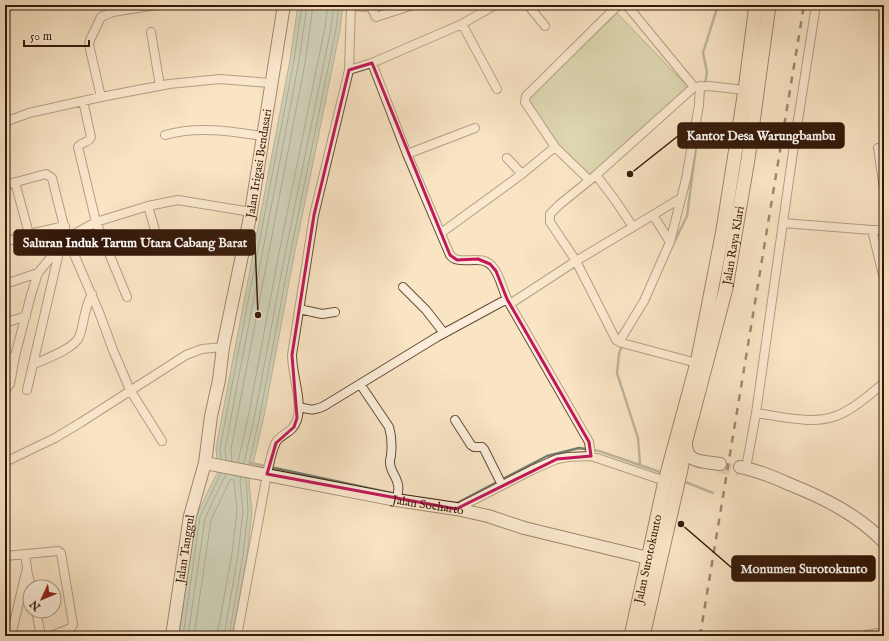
<svg xmlns="http://www.w3.org/2000/svg" width="889" height="641" viewBox="0 0 889 641" font-family="'IM FELL English',serif">
	<style>
		.green { fill: #bac597; stroke: #786f50 }
		.water { fill: #9ebfaf; stroke: #747d6d }
		.lines { fill: none; stroke-linecap: round; stroke-linejoin: round }
		.shore { stroke: #6a6c5c; stroke-width: 1 }
		.stream { stroke: #747d6d; stroke-width: 2.5 }
		.secondary-tunnel { stroke: #d2bb9f; stroke-width: 12; stroke-dasharray: 12 6; stroke-linecap: butt }
		.street-casing { stroke: #664c38; stroke-width: 10 }
		.secondary-casing { stroke: #351909; stroke-width: 14 }
		.primary-casing { stroke: #351909; stroke-width: 15 }
		.street { stroke: #fbedd9; stroke-width: 8 }
		.secondary { stroke: #fbedd9; stroke-width: 12 }
		.primary { stroke: #f9e4c4; stroke-width: 13 }
		.rail { stroke: #351909; stroke-width: 2.5; stroke-dasharray: 7 7; stroke-linecap: butt }
		.marked { fill: none; stroke: #c2185b; stroke-width: 3; stroke-linejoin: round }
		.labels { text-anchor: middle; dominant-baseline: central; stroke-width: 3.5; stroke-linejoin: round; paint-order: stroke }
		.street-label { font-size: 12px; fill: #351909; stroke: #fbedd9 }
		.leader { fill: none; stroke: #351909; stroke-width: 1.5 }
		.callout-dot { fill: #351909; stroke: #fbedd9; stroke-width: 1.5 }
		.callout { fill: #351909; stroke: #351909; stroke-width: 1.5 }
		.callout-label { font-size: 13px; text-anchor: middle; font-weight: bold; fill: #fff }
	</style>
	<rect width="100%" height="100%" fill="#f9e4c4"/>
	<filter id="stains"><feTurbulence type="fractalNoise" baseFrequency=".005" numOctaves="4"/><feColorMatrix values="0 0 0 0 .2 0 0 0 0 .09 0 0 0 0 .02 0 0 0 .5 -.17"/></filter>
	<radialGradient id="worn" r=".72"><stop offset=".6" stop-color="#630" stop-opacity="0"/><stop offset="1" stop-color="#630" stop-opacity=".3"/></radialGradient>
	<path class="green" d="M617,13l71,74 -99,93 -34,-33 -30,-45z"/>
	<path class="water" d="M298,5h45l-3,25 -46,226 -30,160 -15,65 3,30 -5,45 -15,80h-53l17,-120 22,-45 -2,-23 74,-388z"/>
	<g class="lines">
		<path class="shore" d="M221,459l-1,-11 74,-388 8,-55
			M226,460l-1,-11 74,-388 8,-56
			M232,461l-1,-12 74,-386 8,-58
			M238,462l11,-49 30,-160 46,-226 3,-22
			M244,463l11,-49 30,-160 46,-226 3,-23
			M249,464l11,-49 30,-160 46,-226 3,-24
			M183,636l17,-119 21,-44
			M188,636l17,-118 21,-44
			M194,636l17,-116 19,-40 2,-1 2,2 3,30 -5,43 -15,82
			M224,636l14,-81 5,-44 -3,-29 1,-5
			M229,636l14,-81 5,-44 -2,-33"/>
		<path class="stream" d="M703,96l4,-24 -4,-19 15,-48
			M669,253l18,-37 11,-85
			M622,345l-3,9 -2,19 21,65 2,26
			M251,463l145,31
			M683,481l30,12
			M452,503h5l90,-47 32,-8 20,3 64,22"/>
		<path class="secondary-tunnel" d="M719,467l20,4"/>
		<g class="street-casing">
			<path id="street" d="M111,5l2,7 43,-7
				M528,5l17,21
				M625,5l5,4 64,78
				M351,6l20,1 5,10 37,-12
				M462,24l35,65
				M151,32l9,54
				M372,63l35,91 43,101c9,12 31,-2 42,11 9,10 10,24 16,35 27,47 54,94 81,141l2,14
				M349,70l23,-7 90,-39 33,-19
				M101,97l-12,-52 1,-5 11,-23 12,-5
				M83,101l8,36c-2,6 -10,5 -13,10l18,75 31,75
				M5,122l24,-9 72,-16 68,-13 51,-5 50,4
				M165,135c32,-9 65,-4 97,1
				M878,148l6,41
				M407,154l68,-26
				M507,158l15,16
				M596,175l19,25 18,27
				M589,180l-34,-33 -30,-45 1,-6 85,-84 8,-7
				M15,182l14,52
				M5,185l41,-11 6,4 15,60 32,74 14,38 17,40 32,51
				M148,206l12,41
				M653,215l28,-17
				M783,223l89,7
				M884,230h-12l12,49
				M441,233l81,-59 33,-27
				M5,242l24,-8 36,-8
				M5,284l33,-11
				M403,287l23,23 18,23
				M510,304l66,-43 77,-46 17,27
				M299,309l23,5 13,-2
				M5,323l21,-7
				M619,342l25,-41 26,-59 16,-63 13,-74 1,-19
				M5,359l10,-3
				M697,363l-75,-20 -6,-3 -40,-79 -26,-39v-8l9,-9 37,-30 98,-88 15,-1 36,4
				M34,364c11,-5 40,-15 45,-27 6,-15 4,-27 13,-43
				M360,384l29,43c3,10 3,19 2,28 0,2 -1,4 -1,6 -1,14 14,18 6,39
				M5,390l5,-6 5,-28 16,-61 7,-22 29,-35 29,-16 52,-16 30,-6 73,12
				M27,390l33,-142
				M299,407c11,3 14,4 25,-1l113,-69 70,-38
				M756,413c23,3 57,12 80,3 18,-7 33,-21 48,-33
				M455,420l16,25 3,2h8l2,2 18,36
				M5,462l50,-24 25,-15 106,-68 16,-6 21,-2
				M746,468l10,-55 37,-261 23,-147
				M456,509l76,-39 25,-11 11,-2 23,-1 74,25
				M5,556l53,-5 3,2 12,71 -2,4 -20,8
				M27,570l4,17
				M36,611l5,25
				M11,636l16,-68 -2,-14
				M237,636l31,-167c2,-8 4,-19 8,-27 7,-10 16,-8 21,-22 6,-18 -5,-45 -5,-65l22,-140 35,-145 2,-65
				M862,636l22,-4"/>
		</g>
		<g class="secondary-casing">
			<g id="secondary">
				<path d="M686,443c-1,21 18,18 34,21"/>
				<path id="s1" d="M205,463l191,37 60,9 32,7 36,12 124,30"/>
				<path d="M740,467c17,3 33,10 49,17 35,14 69,31 95,58"/>
				<path id="s2" d="M172,636l18,-120 15,-53 6,-47 8,-36 4,-33 28,-135 33,-207"/>
			</g>
		</g>
		<g class="primary-casing">
			<g id="primary">
				<path id="s3" d="M631,636l34,-155 32,-118 6,-30 20,-103 22,-140 11,-85"/>
				<path id="s4" d="M643,636l38,-167 5,-29 40,-152 22,-129 21,-154"/>
			</g>
		</g>
		<use href="#street" class="street"/>
		<use href="#secondary" class="secondary"/>
		<use href="#primary" class="primary"/>
		<path class="rail" d="M700,636l104,-631"/>
	</g>
	<path d="M0 0H889V641H0ZM372,63l78,192 7,5 21,-1 12,5 6,7 11,28 82,143 2,14 -34,3 -101,50 -189,-35 9,-31 18,-16 3,-9 -5,-63 22,-140 35,-145z" fill="#f9e4c4" fill-opacity=".55" fill-rule="evenodd"/>
	<path class="marked" d="M372,63l78,192 7,5 21,-1 12,5 6,7 11,28 82,143 2,14 -34,3 -101,50 -189,-35 9,-31 18,-16 3,-9 -5,-63 22,-140 35,-145z"/>
	<g class="labels">
		<g class="street-label">
			<text stroke="none"><textPath href="#s2" startOffset="481">Jalan Irigasi Bendasari</textPath></text>
			<text stroke="none"><textPath href="#s4" startOffset="401">Jalan Raya Klari</textPath></text>
			<text stroke="none"><textPath href="#s1" startOffset="227">Jalan Soeharto</textPath></text>
			<text stroke="none"><textPath href="#s2" startOffset="88">Jalan Tanggul</textPath></text>
			<text stroke="none"><textPath href="#s3" startOffset="79">Jalan Surotokunto</textPath></text>
		</g>
	</g>
	<path class="leader" d="M630 174L678 136M258 315L255 243M681 524L732 568"/>
	<g class="callout-dot">
		<circle cx="630" cy="174" r="4"/>
		<circle cx="258" cy="315" r="4"/>
		<circle cx="681" cy="524" r="4"/>
	</g>
	<g class="callout">
		<rect x="678" y="123" width="166" height="25" rx="4"/>
		<rect x="14" y="230" width="241" height="25" rx="4"/>
		<rect x="732" y="556" width="143" height="25" rx="4"/>
	</g>
	<g class="callout-label">
		<text x="761" y="140">Kantor Desa Warungbambu</text>
		<text x="135" y="247">Saluran Induk Tarum Utara Cabang Barat</text>
		<text x="804" y="573">Monumen Surotokunto</text>
	</g>
	<rect width="889" height="641" fill="none" stroke="#f9e4c4" stroke-width="20"/>
	<rect x="6" y="6" width="877" height="629" fill="none" stroke="#351909" stroke-width="2"/>
	<rect x="10" y="10" width="869" height="621" fill="none" stroke="#351909"/>
	<g transform="translate(42 599) rotate(226)"><circle r="19" fill="#fbedd9" stroke="#ac9886"/>
	<path d="M0-3L7 15L0 10L-7 15Z" fill="#8f2418"/>
	<text y="-6" font-size="11" font-weight="bold" text-anchor="middle" fill="#351909">N</text>
	</g>
	<path d="M24 40v6h65v-6" fill="none" stroke="#351909" stroke-width="2"/>
	<text x="30" y="40" font-size="12" fill="#351909" stroke="#fbedd9" stroke-width="3" paint-order="stroke">50 m</text>
	<rect width="100%" height="100%" filter="url(#stains)"/>
	<rect width="100%" height="100%" fill="url(#worn)"/>
</svg>
